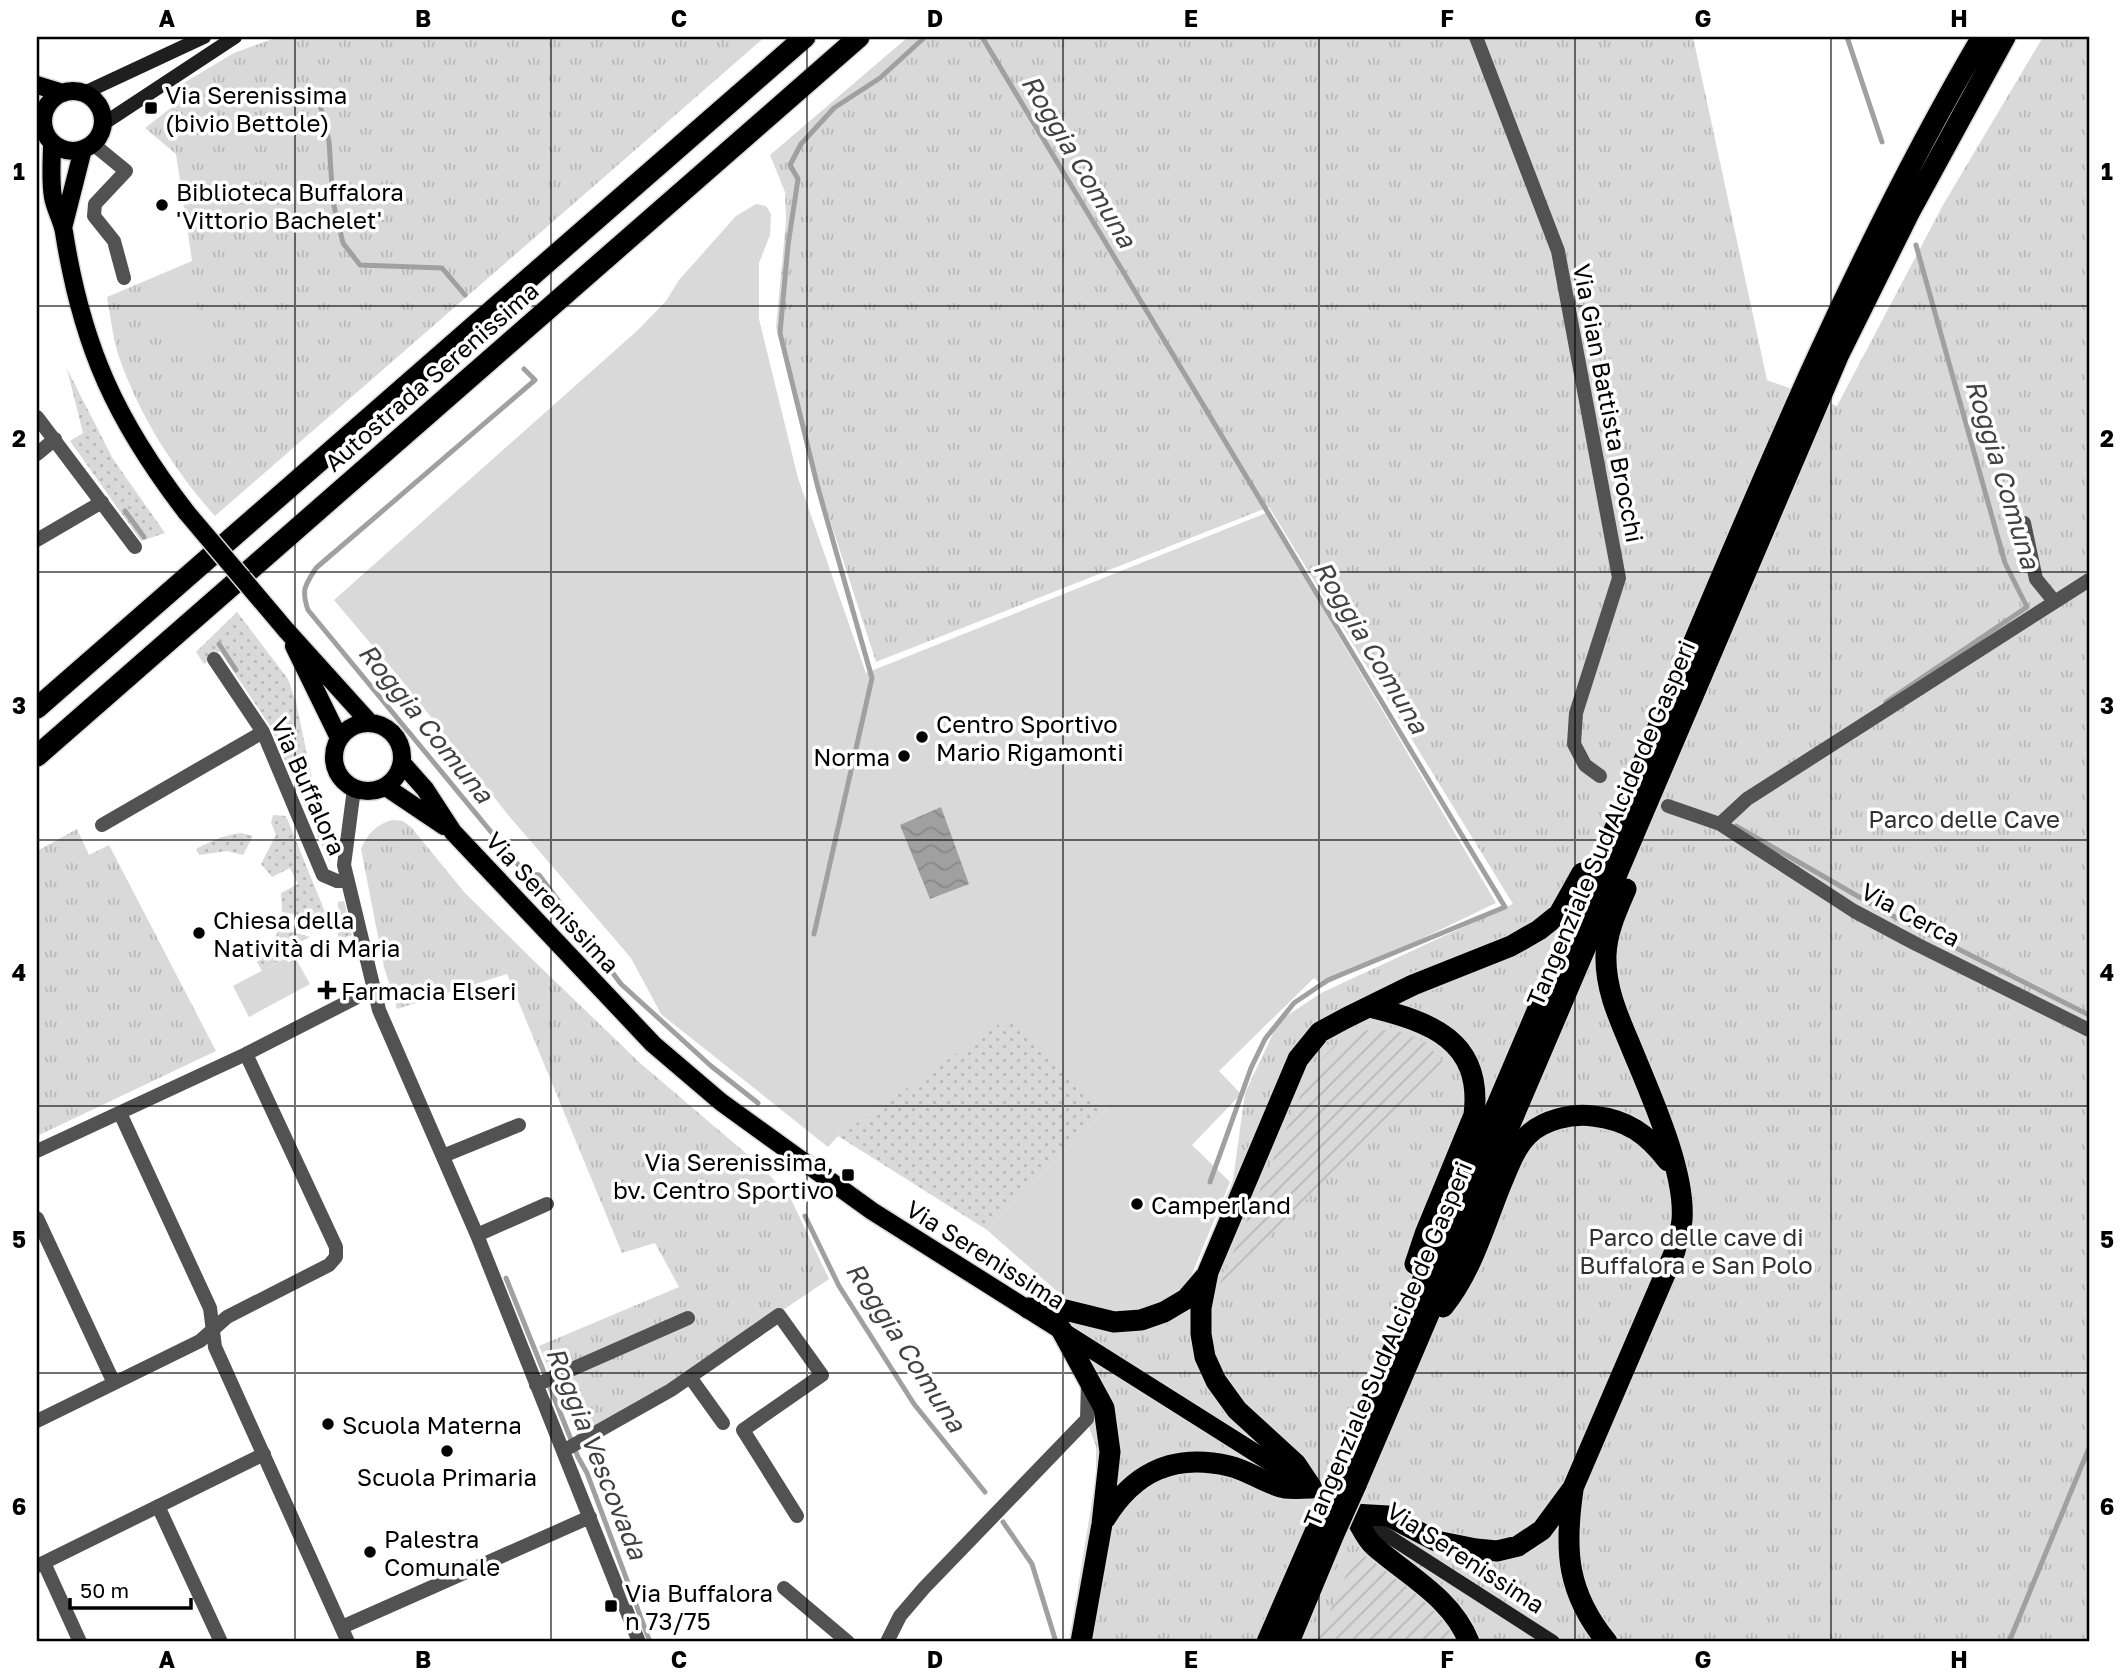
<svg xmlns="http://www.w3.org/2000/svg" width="2126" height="1679" viewBox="0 0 2126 1679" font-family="'Golos Text',sans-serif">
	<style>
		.grass { fill: url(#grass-dots) }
		.park { fill: url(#park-tufts) }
		.garden { fill: url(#garden-furrows) }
		.pitch { fill: #d9d9d9 }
		.water { fill: url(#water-waves) }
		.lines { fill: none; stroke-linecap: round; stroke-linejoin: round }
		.stream { stroke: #a0a0a0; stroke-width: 5 }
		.street-tunnel { stroke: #d9d9d9; stroke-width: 14; stroke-dasharray: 14 7; stroke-linecap: butt }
		.primary-casing { stroke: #dbdbdb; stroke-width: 21 }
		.highway-casing { stroke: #dbdbdb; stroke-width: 24 }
		.street { stroke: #525252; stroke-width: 14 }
		.secondary { stroke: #1f1f1f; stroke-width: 14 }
		.primary { stroke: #000; stroke-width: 18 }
		.highway { stroke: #000; stroke-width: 21 }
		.primary-bridge-casing { stroke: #dbdbdb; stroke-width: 21; stroke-linecap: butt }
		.highway-bridge-casing { stroke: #dbdbdb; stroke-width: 24; stroke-linecap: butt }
		.primary-bridge { stroke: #000; stroke-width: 18 }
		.highway-bridge { stroke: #000; stroke-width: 21 }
		.grid { fill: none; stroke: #000; stroke-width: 2; stroke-opacity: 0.55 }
		.poi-dot { fill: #000; stroke: #fff; stroke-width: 2.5 }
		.labels { text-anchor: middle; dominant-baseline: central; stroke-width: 7; stroke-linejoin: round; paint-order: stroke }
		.poi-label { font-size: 24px; fill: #000; stroke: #fff; text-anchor: start }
		.street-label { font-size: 24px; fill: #000; stroke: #fff }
		.park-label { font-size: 24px; fill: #303030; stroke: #fff }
		.water-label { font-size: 26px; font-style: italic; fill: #414141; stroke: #fff }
		.neatline { fill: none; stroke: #000; stroke-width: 2.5 }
		.grid-label { font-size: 23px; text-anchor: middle; font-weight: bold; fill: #000 }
	</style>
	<defs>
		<pattern id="grass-dots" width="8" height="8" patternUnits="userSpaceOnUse" patternTransform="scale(1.75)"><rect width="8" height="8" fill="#d9d9d9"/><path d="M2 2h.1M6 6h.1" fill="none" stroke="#b8b8b8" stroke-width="1.8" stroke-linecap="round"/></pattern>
		<pattern id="park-tufts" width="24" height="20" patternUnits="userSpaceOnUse" patternTransform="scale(1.75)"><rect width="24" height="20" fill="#d9d9d9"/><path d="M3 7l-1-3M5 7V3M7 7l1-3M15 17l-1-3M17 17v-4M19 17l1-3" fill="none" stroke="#b8b8b8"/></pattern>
		<pattern id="garden-furrows" width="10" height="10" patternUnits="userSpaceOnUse" patternTransform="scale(1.75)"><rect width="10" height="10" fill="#d9d9d9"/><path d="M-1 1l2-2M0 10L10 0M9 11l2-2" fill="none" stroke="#b8b8b8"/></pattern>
		<pattern id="water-waves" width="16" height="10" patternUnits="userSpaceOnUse" patternTransform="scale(1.75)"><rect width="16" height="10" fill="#a0a0a0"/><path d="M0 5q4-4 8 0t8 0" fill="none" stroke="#888"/></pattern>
	</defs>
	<rect width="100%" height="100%" fill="#fff"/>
	<path class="grass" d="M67,369l46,90 52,74 -24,8 -71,-100 13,-8z
		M237,612l51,67 8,23 34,162 -60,-138 -50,-75 -16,13 -8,-12z
		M273,815l13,1 39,96 -17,5 -26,-5 -1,-19 17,-9 -8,-16 -18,9 -11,-13 15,-29 -5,-13z
		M241,833l12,3 -10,19 -16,-4 -28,4 -3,-6c15,-8 28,-14 45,-16z
		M344,901l8,34 -14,5v-38z
		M279,928l31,9 -27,14 3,6 -24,14 -5,-9 17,-21z
		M1012,1014l95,96 -120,120 -149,-94z"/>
	<path class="park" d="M278,37h487l-550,479c-41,-46 -74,-98 -95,-156 -7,-19 -9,-42 -13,-63l85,-36 -16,-107 -31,-26 27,-21 10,-23 52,-31z
		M908,37h785l74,343 70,26 106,-201 100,-168h46v1605h-1020l27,-165v-31l-6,-16 -22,-110 24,9 21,4 23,-1 19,-4 19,-10 18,-36 41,-102 12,-87 34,-72 42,-28 192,-89 -244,-397 -393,155 -72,-222 -28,-113 10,-106 -1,-29 -15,-37z
		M393,820l10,1 8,6 54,66 68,67 107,103 122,104 29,32 38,80 -161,109 -91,49 -38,-91 140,-59 -24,-44 -33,10 -115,-279 -110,35 -13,-42 -23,-118c6,-15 17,-26 32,-29z
		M77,829l12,26 20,-10 107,206 -179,85v-285z"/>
	<path class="garden" d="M1365,1030h31l29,12 18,20 -225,226 93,-217 23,-25z
		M1357,1551c34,22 86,52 100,91h-141z"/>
	<path class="pitch" d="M756,204l10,2 5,8 -1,21 -11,28v56l39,159 68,195 400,-160 230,390 -173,83 -9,-8 -95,93 22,23 -49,51 38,37 -41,99 -21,22 -41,11 -30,-5 -30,-9 -80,-70 120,-120 -95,-95 -174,121 -10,11 -167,-133 -30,-56 -122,-142 -105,-133 -70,-83 304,-270 28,-29 13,-21 57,-64z
		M184,272l27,70 -42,17 -27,-71z
		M286,958l2,4 8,-3 14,25 -61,33 -16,-31z"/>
	<path class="water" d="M941,807l28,77 -39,15 -30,-74z"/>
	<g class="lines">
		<path class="stream" d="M982,37l523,870 -177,73 -34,23 -29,36 -14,29 -41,114
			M1847,37l35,105
			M317,92l12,49 4,61 10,41 17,22 82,3 23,27
			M524,369l11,11 -219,188c-11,17 -15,22 -8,42l217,263 14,2 82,109 90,82 47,37
			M125,511l19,26
			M219,644l17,26
			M1886,702l141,-95 -22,-44 -89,-318
			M1736,826l151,87 202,102
			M814,934l58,-256 -54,-190 -38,-155 8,-88 10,-66 -8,-14 11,-21 33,-36 46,-30 45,-41
			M805,1216l34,70 75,118 71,88
			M506,1278l72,179 9,16 63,169
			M1003,1522l29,42 24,78
			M2009,1642l80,-194"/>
		<path class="street-tunnel" d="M1600,776l68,30"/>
		<g class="primary-casing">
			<path id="primary" d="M37,85l26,8
				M43 121a30 30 0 1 1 60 0a30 30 0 1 1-60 0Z
				M52,143c0,18 -2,36 1,54 2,12 9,23 11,35 18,115 52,189 123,281
				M63,228l20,-79
				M286,630l84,93
				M294,646l45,92
				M334 757a34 34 0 1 1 68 0a34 34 0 1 1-68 0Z
				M402,763l23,26 28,43 200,212 68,58 151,109 439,277
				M386,787l58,39"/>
		</g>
		<g class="highway-casing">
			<path id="highway" d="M37,708l768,-671
				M37,756l822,-719
				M1370,1007c60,15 113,33 104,108l-49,119 -10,30
				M1443,1307c28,-34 41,-80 57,-120 8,-18 14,-38 28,-52 15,-15 44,-22 65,-19 35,4 54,18 75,45
				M1028,1308h29l57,14 27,-2 23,-8 22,-13 19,-22
				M1061,1329l43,79 6,44 -8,72 -21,118
				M1340,1475c103,-246 209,-490 313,-736 100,-238 198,-479 329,-702
				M1356,1485l483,-1131 70,-141 96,-176
				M1312,1488l-16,-24 -59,-54 -21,-29 -11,-24 -4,-23v-26l7,-36 90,-213 22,-27 26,-14 67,-33 98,-39 28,-16 20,-16 23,-41
				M1573,1490c-9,61 -6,103 34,152
				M1353,1514l35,2 48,25 40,8 21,2 21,-5 24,-16 31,-42 102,-237c2,-10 6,-21 7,-31 4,-50 -34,-131 -53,-178 -12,-28 -24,-56 -23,-87 1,-24 11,-45 20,-66
				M1353,1514c7,10 12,24 21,32 34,30 78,52 95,96
				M1105,1519c29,-47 68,-66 124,-53 19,4 36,18 56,22 8,1 18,0 27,0
				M1267,1642l51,-117
				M1289,1642l45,-108"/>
		</g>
		<path class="street" d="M1476,37l82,214 61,327 -43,135 -2,31 11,21 15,11
			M93,144l33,27 -31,33 -1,12 20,25 10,37
			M37,417l98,130
			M37,454l18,-15
			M2024,523l12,56 18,22
			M37,540l65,-38
			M214,659l49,73 60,143 14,6h11
			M354,789l-10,76 35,145 98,225 162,407
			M1668,806l52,18 134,87 62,33 173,86
			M1720,824l27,-25 342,-219
			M102,825l161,-93
			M120,1113l90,195 5,39 133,295
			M37,1151l209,-97 127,-65
			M443,1156l76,-31
			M37,1218l76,163
			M477,1235l70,-31
			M690,1377l33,46
			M536,1385l152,-67
			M37,1421l163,-80 27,-24 102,-52 7,-8v-10l-90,-193
			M563,1451l108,-61 108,-75 43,60 -79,55 54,86
			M158,1506l63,136
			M44,1563l36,79
			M37,1566l227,-112
			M784,1588l64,54
			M342,1627l248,-110
			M887,1642l13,-26 24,-28 163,-169 1,-37"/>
		<path class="secondary" d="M84,93l120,-56
			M103,124l132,-87
			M1357,1516l196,126"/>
		<use href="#primary" class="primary"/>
		<use href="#highway" class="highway"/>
		<g class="primary-bridge-casing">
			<path id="primary-bridge" d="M187,513l99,117"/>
		</g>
		<g class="highway-bridge-casing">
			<path id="highway-bridge" d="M1318,1525l22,-50
				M1334,1534l22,-49"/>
		</g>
		<use href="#primary-bridge" class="primary-bridge"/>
		<use href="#highway-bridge" class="highway-bridge"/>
	</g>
	<path class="grid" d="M295,37v1605M551,37v1605M807,37v1605M1063,37v1605M1319,37v1605M1575,37v1605M1831,37v1605M37,306h2052M37,572h2052M37,840h2052M37,1106h2052M37,1373h2052"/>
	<g class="poi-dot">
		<rect x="144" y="101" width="14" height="14" rx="3.5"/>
		<circle cx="162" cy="205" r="7"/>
		<circle cx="922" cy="737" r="7"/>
		<circle cx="904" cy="756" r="7"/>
		<circle cx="199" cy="933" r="7"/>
		<path d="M323.5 979.5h7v7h7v7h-7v7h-7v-7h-7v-7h7z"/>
		<rect x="841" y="1168" width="14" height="14" rx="3.5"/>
		<circle cx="1137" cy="1204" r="7"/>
		<circle cx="328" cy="1424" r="7"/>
		<circle cx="447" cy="1451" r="7"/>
		<circle cx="370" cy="1552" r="7"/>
		<rect x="604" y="1599" width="14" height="14" rx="3.5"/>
	</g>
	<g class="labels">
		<g class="poi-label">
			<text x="165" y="94">Via Serenissima<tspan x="165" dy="28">(bivio Bettole)</tspan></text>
			<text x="176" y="191">Biblioteca Buffalora<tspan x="176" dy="28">'Vittorio Bachelet'</tspan></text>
			<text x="936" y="723">Centro Sportivo<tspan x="936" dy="28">Mario Rigamonti</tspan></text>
			<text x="890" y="756" text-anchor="end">Norma</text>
			<text x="213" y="919">Chiesa della<tspan x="213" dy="28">Natività di Maria</tspan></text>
			<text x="341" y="990">Farmacia Elseri</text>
			<text x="834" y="1161" text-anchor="end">Via Serenissima,<tspan x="834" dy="28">bv. Centro Sportivo</tspan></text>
			<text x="1151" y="1204">Camperland</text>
			<text x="342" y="1424">Scuola Materna</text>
			<text x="447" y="1476" text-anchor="middle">Scuola Primaria</text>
			<text x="384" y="1538">Palestra<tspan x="384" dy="28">Comunale</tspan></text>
			<text x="625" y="1592">Via Buffalora<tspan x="625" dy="28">n 73/75</tspan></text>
		</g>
		<g class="street-label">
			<text transform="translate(431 376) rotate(-41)">Autostrada Serenissima</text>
			<text transform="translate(1609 403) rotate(79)">Via Gian Battista Brocchi</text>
			<text transform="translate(309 786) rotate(66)">Via Buffalora</text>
			<text transform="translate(1610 823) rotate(-67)">Tangenziale Sud Alcide de Gasperi</text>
			<text transform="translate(553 902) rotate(47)">Via Serenissima</text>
			<text transform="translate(1911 914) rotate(28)">Via Cerca</text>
			<text transform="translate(986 1254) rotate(32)">Via Serenissima</text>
			<text transform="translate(1387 1344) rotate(-67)">Tangenziale Sud Alcide de Gasperi</text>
			<text transform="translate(1466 1557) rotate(33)">Via Serenissima</text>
		</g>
		<g class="park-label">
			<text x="1964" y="818">Parco delle Cave</text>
			<text x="1696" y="1236">Parco delle cave di<tspan x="1696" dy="28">Buffalora e San Polo</tspan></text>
		</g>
		<g class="water-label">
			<text transform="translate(1079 161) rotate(59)">Roggia Comuna</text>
			<text transform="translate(2003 474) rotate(73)">Roggia Comuna</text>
			<text transform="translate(1371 647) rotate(59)">Roggia Comuna</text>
			<text transform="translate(426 723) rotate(51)">Roggia Comuna</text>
			<text transform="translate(906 1347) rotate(57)">Roggia Comuna</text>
			<text transform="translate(597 1453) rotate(68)">Roggia Vescovada</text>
		</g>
	</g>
	<rect width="2126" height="1679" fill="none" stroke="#ffffff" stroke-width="77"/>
	<path d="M70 1598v10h121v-10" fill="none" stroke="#000000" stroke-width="3.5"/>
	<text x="80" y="1598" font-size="21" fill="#000000" stroke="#ffffff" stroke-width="5" paint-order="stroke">50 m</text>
	<rect x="38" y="38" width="2050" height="1602" class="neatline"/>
	<g class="grid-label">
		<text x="167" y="27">A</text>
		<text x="423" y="27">B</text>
		<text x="679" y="27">C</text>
		<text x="935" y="27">D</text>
		<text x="1191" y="27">E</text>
		<text x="1447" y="27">F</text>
		<text x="1703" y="27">G</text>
		<text x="1959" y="27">H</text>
		<text x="19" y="180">1</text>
		<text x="2107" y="180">1</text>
		<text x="19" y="447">2</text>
		<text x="2107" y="447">2</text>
		<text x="19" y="714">3</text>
		<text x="2107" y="714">3</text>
		<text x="19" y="981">4</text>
		<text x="2107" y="981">4</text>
		<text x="19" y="1248">5</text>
		<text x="2107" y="1248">5</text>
		<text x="19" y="1515">6</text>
		<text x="2107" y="1515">6</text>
		<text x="167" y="1668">A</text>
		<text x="423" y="1668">B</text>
		<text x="679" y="1668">C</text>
		<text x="935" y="1668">D</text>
		<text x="1191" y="1668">E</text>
		<text x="1447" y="1668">F</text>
		<text x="1703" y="1668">G</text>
		<text x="1959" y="1668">H</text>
	</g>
</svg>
